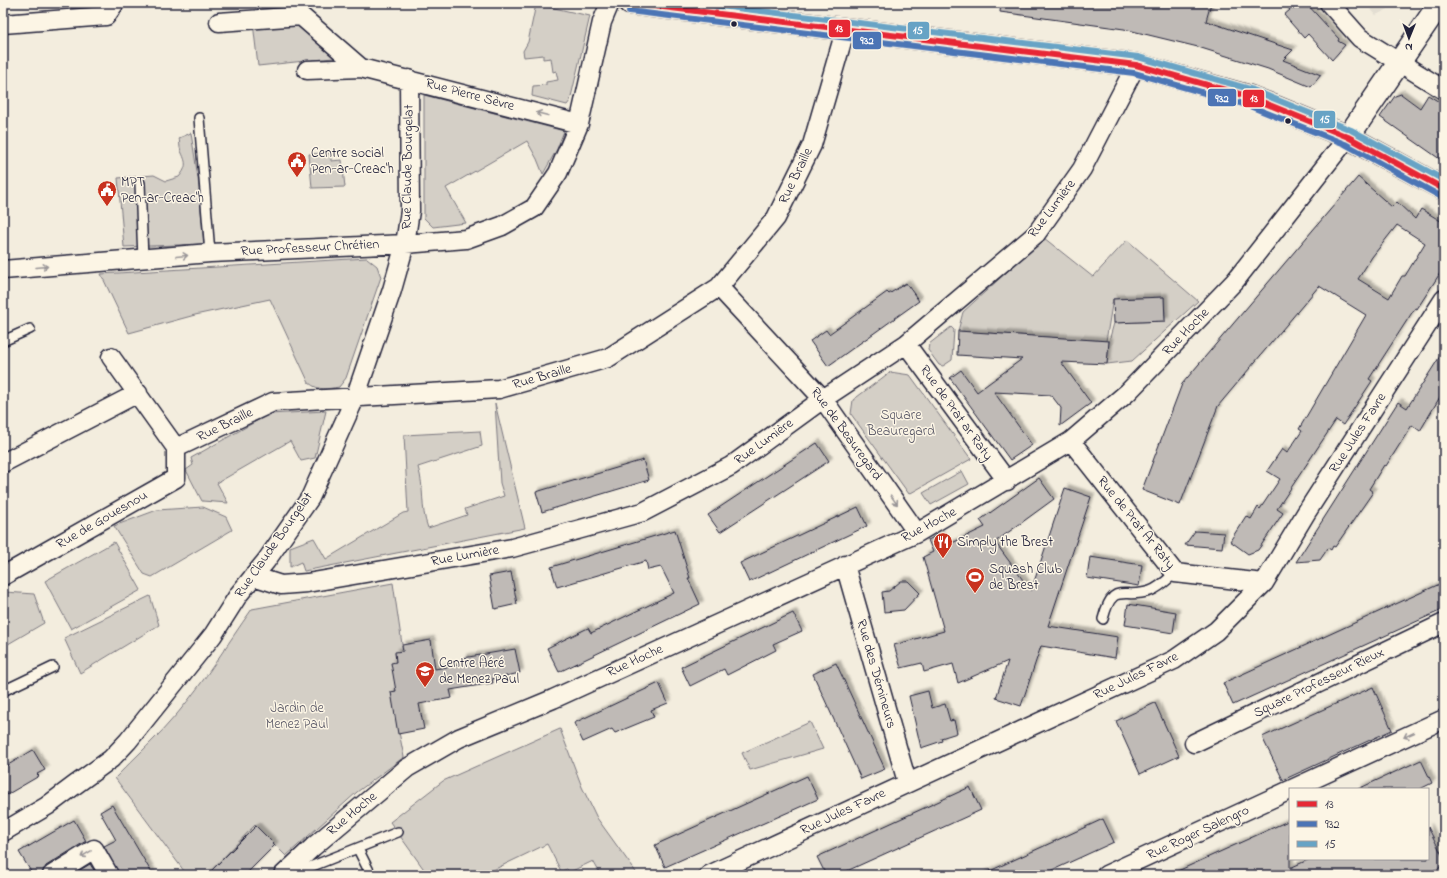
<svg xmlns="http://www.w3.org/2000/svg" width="1447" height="878" viewBox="0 0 1447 878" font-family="'Indie Flower',sans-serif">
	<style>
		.built { fill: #e3ded2 }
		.green { fill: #d4cfc6; stroke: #7b7880 }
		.building { fill: #bfbab6; stroke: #22223b; fill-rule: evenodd; filter: url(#shadow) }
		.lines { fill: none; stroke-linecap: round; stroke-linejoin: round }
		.lane-casing { stroke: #22223b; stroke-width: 12 }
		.street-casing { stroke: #22223b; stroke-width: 21 }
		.secondary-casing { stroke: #22223b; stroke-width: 25 }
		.lane { stroke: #fcf5e5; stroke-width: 9 }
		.street { stroke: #fcf5e5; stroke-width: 18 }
		.secondary { stroke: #fcf5e5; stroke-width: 22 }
		.bus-1-casing { stroke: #fcf5e5; stroke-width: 9 }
		.bus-2-casing { stroke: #fcf5e5; stroke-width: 9 }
		.bus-3-casing { stroke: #fcf5e5; stroke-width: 9 }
		.bus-1 { stroke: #e62834; stroke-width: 6 }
		.bus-2 { stroke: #4c74b5; stroke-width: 6 }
		.bus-3 { stroke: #67a3c5; stroke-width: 6 }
		.oneway { stroke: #9a9698 }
		.bus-dot { fill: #22223b; stroke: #fcf5e5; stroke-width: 1.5 }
		.labels { text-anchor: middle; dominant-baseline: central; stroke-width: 3; stroke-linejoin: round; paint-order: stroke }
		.street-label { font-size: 14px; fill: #22223b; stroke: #fcf5e5 }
		.poi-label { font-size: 14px; fill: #22223b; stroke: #fcf5e5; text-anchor: start }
		.park-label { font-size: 14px; fill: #575665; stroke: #fcf5e5 }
		.line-badge { stroke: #fcf5e5; stroke-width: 1.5 }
		.badge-label { font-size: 11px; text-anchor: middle; font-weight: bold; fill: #fff }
	</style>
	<defs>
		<filter id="shadow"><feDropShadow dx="3.5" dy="-3.5" stdDeviation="1" flood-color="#0004"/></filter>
	</defs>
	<rect width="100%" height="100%" fill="#f3edde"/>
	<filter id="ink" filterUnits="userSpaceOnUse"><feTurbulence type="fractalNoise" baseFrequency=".025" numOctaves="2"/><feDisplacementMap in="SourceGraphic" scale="8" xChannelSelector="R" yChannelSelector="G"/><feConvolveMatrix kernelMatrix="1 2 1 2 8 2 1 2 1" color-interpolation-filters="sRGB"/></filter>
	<g filter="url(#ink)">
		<path class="built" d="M1365,3h28l-3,5 -14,7z"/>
		<path class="green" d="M536,4l54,12 -20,85 -3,4 -35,-9 1,-10 13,-1v-3l12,-2 -2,-9 -3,1 -2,-14 -8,1v-4l-19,2 -1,-6 5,-9z
			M253,23l46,2 43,32 -84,9z
			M424,95l140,36 -7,18 -14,25 -6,-15 -10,-18 -81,47 20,35 -33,4 -9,-9z
			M191,133l7,45 6,66 -80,3 -6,-69 36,-3 12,6 13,-4c9,-11 7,-15 2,-26 -2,-4 -1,-10 -2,-13z
			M331,153v8l11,-1 3,27 -33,1 -3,-34z
			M1044,238l49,39 34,-37 71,61 -66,60 -25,3 2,-23 5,-18 51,-2 -1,-24 -51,2 -7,42 -148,-10 5,-19z
			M367,258l10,8 4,11 -35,101 -7,9c-12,2 -20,4 -30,-4l-39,-84 -75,16 -66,18 -28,-59z
			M951,327l3,3 -2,30 -9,6 -4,-1 -11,-15 1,-6z
			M890,372l20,3 61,84 -62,35 -58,-80 2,-14z
			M495,403l30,125 -221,43 -3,-9 -11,5v-20l24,-9 12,21 77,-46 5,-1 -4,-77 76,-4 2,15 -64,21c7,22 2,40 10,61l39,-13 -2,-6 39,-13 -4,-13z
			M326,411l-11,47 -14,3 -11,-20 -73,42 11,20 -26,-2 -16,-31 7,-5 -2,-7 78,-44z
			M962,471l7,13 -38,21 -8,-12z
			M203,507l23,10 6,13 -80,47 -8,-3 -30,-48 43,-16z
			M114,542l27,48 -70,39 -26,-48z
			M393,583l10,68 -8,2 5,37 -9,2 13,65 -47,35 -71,64 -31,-31 -48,50h-20l-72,-97c21,-22 43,-41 62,-64 28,-33 50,-70 75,-105z
			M5,592l29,2 10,29 -41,24v-54z
			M150,596l9,29 -79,48 -16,-35z
			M810,722l13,27 -73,21 -8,-17z
			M560,729l22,58 15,31 41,57h-37l-8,-14 -23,11 -3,-3 -6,2 -14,-27 -58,28 2,3h-63l-38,-53 53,-41z"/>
		<path class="building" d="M1001,3h210l-5,18 87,29 -10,10 38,15 -10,12 -43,-18 -70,-22 -74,-18 -124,-17z
			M1284,3h22l33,36 -1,2 7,4 -13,15 -24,-26 -4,4 -20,-23 6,-5z
			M1401,94l19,14 8,-13 16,10v57l-64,-45 15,-21z
			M1358,177l34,30 5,-5 18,17 6,-10 23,14v44l-27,42 -2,-1 -46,71 3,2 -29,44 -7,-5 -59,89 6,4 -25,37 -10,4 -18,-13 16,-25 5,3 7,-12 2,2 20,-30 -13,-8 15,-22 5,4 15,-22 -3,-2 67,-114 -47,-29 -101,120 -38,99 -38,-15 40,-106zM1397,225l28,18 -20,33h-3l-13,22 -31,-19 14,-22z
			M906,283l13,18 -91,65 -18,-25 16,-11 3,4 58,-42 2,2z
			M1164,297l1,24 -51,2 -1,-24z
			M958,331l151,10 -2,23 -46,-2 30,41 -31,23 1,-18 -10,-13 -57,-3 38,53 -22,15 -60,-82 11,-8 16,22 45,-33 -65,-4z
			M1444,350v40l-24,41 -8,-6 -26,41 -2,-1 -15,24 4,3 -38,55 -2,-1 -2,4 -3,-2 -8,12 -24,2 102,-160 9,6z
			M817,443l12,18 -109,71 -12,-17z
			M643,460l6,20 -107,32 -6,-20z
			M1039,478l15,21 -59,43 36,49 34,-103 26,9 -43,129 70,11 -3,21 -74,-12 -20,60 -25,-8 12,-37 -50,22 -5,-19 -29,8 -2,-9 -21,5 -7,-23 50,-14 -21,-74 10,-5 -5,-12 12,-6 6,12 39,-19 -5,-7z
			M858,507l9,19 -118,56 -9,-19z
			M675,530l15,48h-2l12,26 -141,68 -12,-24 41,-20 3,5 83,-40 -13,-26 -13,3 -2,-9 -89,26 -6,-20z
			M1195,531l29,2 -2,15 -37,-3z
			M1090,557l52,8 -3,21 -52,-8z
			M511,572l6,32 -22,5 -6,-33z
			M901,581h7l12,12 -16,17 -20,2 -2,-20 7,-1z
			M1444,582v27l-211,96 -10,-22z
			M1128,604l48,8 -3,21 -48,-8z
			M793,613l9,18 -29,13 3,6 -49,25 -3,-6 -34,17 -9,-19z
			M431,640l4,29 29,-5 -1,-6 52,-9 5,24 -28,6 1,4 -43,7 2,8 -33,6 5,25 -26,5 -7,-42 5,-1 -5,-28 5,-1 -1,-10 8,-1 -1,-6z
			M836,663l49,106 -24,10 -48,-105z
			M659,683l9,20 -17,7 3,7 -39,16 -3,-4 -29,13 -9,-19z
			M1373,687l19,43 -109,50 -21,-43z
			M928,691l4,17 13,-4 5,17 4,-1 3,13 -16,5 1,3 -21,7 -12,-52z
			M1155,703l24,53 -39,18 -24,-53z
			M33,750l12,20 -8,4 2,2 -36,21v-29z
			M1421,760l11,23 -12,6h-62z
			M807,776l11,23 -153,68 -10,-22z
			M970,787l11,23 -143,65h-12l-9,-18z
			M112,805l41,70h-34l-15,-29 12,-6 -16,-28z
			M1103,819l11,23 -72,33h-61z
			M74,820l12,21 -40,25 -4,9h-9l-14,-23z
			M1290,820v48l20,-9h118v-32l16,32v7l-21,9h-254z
			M256,826l19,19 -30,30h-38z
			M90,864l7,11h-25z"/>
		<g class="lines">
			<g class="lane-casing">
				<path id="lane" d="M199,118l11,135
					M140,183l3,76
					M3,341l27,-12
					M1103,619c10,-39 20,-19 47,-28 9,-3 18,-12 25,-18
					M3,691l50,-24
					M358,849l13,26
					M290,875l108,-43"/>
			</g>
			<g class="street-casing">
				<path id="street" d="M1329,3l31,35 84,52
					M219,22l82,-6 60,52 218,56
					M3,24l103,-8 9,-13
					M307,70l54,-2
					M3,270l207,-17 195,-9 61,-5 36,-13 32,-18 24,-35 21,-49 23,-102 8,-19
					M719,287l104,112 94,134
					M906,344l101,137
					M111,357l65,91 97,-46 226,-13 109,-31 111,-71 57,-69 36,-73 33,-114
					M1071,441l104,132 89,10
					M3,463l135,-70
					M845,565l62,217
					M3,576l173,-98v-30
					M253,576l28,9 26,-2 205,-35 131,-36 88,-46 92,-67 83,-55 130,-110 46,-65 54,-104
					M1194,743l250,-120
					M1292,789l152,-70
					M3,832l44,-26 28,-21 36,-26 17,-18 85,-106 26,-41 27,-33 44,-63 45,-100 37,-108 13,-46 5,-33 -1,-132
					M52,875l42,-26 15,26
					M283,875l30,-28 94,-79 52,-30 94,-39 364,-166 154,-92 57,-49 107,-111 113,-144
					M709,875l465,-215 42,-29 48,-48 42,-70 138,-214
					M1106,875l184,-85"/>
			</g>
			<g class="secondary-casing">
				<path id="secondary" d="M630,3l506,62 114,32 98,40 96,52
					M1348,137l92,-134"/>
			</g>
			<use href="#lane" class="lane"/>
			<use href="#street" class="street"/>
			<use href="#secondary" class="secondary"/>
			<g class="bus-1-casing">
				<path id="bus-1" d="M630,3l506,62 114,32 98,40 96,52"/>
			</g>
			<g class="bus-2-casing">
				<path id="bus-2" d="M629,11l505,62 113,32 98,39 95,52"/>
			</g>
			<g class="bus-3-casing">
				<path id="bus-3" d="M696,3l442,54 115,33 98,40 93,50"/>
			</g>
			<use href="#bus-1" class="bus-1"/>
			<use href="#bus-2" class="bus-2"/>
			<use href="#bus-3" class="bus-3"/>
		</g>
		<defs><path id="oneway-shaft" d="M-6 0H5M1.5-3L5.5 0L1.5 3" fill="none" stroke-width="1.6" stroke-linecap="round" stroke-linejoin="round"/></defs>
		<g class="oneway">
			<use href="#oneway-shaft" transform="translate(542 114) rotate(-165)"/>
			<use href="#oneway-shaft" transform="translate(182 256) rotate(-5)"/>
			<use href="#oneway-shaft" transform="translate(42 267) rotate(-5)"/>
			<use href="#oneway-shaft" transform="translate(894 500) rotate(55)"/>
			<use href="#oneway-shaft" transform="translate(1409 735) rotate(155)"/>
			<use href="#oneway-shaft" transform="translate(86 854) rotate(149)"/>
		</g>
	</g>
	<defs>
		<g id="civic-pin" transform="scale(1)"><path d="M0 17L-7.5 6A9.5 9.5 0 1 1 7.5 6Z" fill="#c8321e" stroke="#fcf5e5"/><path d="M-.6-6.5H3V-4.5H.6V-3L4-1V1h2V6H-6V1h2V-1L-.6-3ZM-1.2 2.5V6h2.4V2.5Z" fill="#fff"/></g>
		<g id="restaurant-pin" transform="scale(1)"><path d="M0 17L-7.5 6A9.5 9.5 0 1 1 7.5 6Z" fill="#c8321e" stroke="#fcf5e5"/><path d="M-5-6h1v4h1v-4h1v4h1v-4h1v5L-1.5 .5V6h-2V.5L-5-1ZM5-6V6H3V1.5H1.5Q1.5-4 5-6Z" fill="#fff"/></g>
		<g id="stadium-pin" transform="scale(1)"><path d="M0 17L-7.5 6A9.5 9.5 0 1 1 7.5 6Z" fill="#c8321e" stroke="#fcf5e5"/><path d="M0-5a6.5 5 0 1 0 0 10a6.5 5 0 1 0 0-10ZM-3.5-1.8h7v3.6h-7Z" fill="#fff"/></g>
		<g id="school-pin" transform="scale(1)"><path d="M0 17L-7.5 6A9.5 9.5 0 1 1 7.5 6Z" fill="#c8321e" stroke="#fcf5e5"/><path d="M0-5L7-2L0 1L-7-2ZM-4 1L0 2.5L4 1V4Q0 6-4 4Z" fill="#fff"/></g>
	</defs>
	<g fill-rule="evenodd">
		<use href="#civic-pin" x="297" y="161"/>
		<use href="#civic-pin" x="107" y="190"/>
		<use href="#restaurant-pin" x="943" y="542"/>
		<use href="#stadium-pin" x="975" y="577"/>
		<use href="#school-pin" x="425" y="671"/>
	</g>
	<g class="bus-dot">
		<circle cx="734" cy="24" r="3.5"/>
		<circle cx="1288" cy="121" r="3.5"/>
	</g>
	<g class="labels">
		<g class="street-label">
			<text transform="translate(470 95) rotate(15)">Rue Pierre Sèvre</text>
			<text transform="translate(408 167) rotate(-89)">Rue Claude Bourgelat</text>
			<text transform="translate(796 176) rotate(-64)">Rue Braille</text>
			<text transform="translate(1052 209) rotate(-53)">Rue Lumière</text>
			<text transform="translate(310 248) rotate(-3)">Rue Professeur Chrétien</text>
			<text transform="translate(1186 332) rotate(-46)">Rue Hoche</text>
			<text transform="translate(542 377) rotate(-16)">Rue Braille</text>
			<text transform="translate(956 413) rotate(54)">Rue de Prat ar Raty</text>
			<text transform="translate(225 425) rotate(-26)">Rue Braille</text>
			<text transform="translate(1358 433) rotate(-57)">Rue Jules Favre</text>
			<text transform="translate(846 434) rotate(54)">Rue de Beauregard</text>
			<text transform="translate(764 442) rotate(-36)">Rue Lumière</text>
			<text transform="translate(102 520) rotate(-30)">Rue de Gouesnou</text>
			<text transform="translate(1136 523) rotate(51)">Rue de Prat Ar Raty</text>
			<text transform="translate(929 525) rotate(-28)">Rue Hoche</text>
			<text transform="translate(274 545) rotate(-55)">Rue Claude Bourgelat</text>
			<text transform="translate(465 556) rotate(-10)">Rue Lumière</text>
			<text transform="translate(635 661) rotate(-25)">Rue Hoche</text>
			<text transform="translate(876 674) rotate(74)">Rue des Démineurs</text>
			<text transform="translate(1136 676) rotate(-26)">Rue Jules Favre</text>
			<text transform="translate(1319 683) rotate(-26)">Square Professeur Rieux</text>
			<text transform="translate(843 812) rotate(-25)">Rue Jules Favre</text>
			<text transform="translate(352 814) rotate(-40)">Rue Hoche</text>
			<text transform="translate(1198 833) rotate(-25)">Rue Roger Salengro</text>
		</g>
		<g class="poi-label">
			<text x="311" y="153">Centre social<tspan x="311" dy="16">Pen-ar-Creac'h</tspan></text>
			<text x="121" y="182">MPT<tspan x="121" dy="16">Pen-ar-Creac'h</tspan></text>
			<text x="957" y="542">Simply the Brest</text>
			<text x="989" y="569">Squash Club<tspan x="989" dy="16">de Brest</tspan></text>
			<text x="439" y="663">Centre Aéré<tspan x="439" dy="16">de Menez Paul</tspan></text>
		</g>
		<g class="park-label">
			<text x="901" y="415">Square<tspan x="901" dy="16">Beauregard</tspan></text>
			<text x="297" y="708">Jardin de<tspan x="297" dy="16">Menez Paul</tspan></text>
		</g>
	</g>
	<g class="line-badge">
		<rect x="828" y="19" width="23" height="19" rx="4" fill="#e62834"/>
		<rect x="907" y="21" width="23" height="19" rx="4" fill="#67a3c5"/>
		<rect x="852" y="31" width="30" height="19" rx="4" fill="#4c74b5"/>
		<rect x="1207" y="88" width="30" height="19" rx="4" fill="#4c74b5"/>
		<rect x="1242" y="89" width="23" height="19" rx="4" fill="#e62834"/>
		<rect x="1313" y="110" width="23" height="19" rx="4" fill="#67a3c5"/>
	</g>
	<g class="badge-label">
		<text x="839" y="32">13</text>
		<text x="918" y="34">15</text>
		<text x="867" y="44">932</text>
		<text x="1222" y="102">932</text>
		<text x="1254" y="102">13</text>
		<text x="1325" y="123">15</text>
	</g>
	<rect width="1447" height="878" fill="none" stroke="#fcf5e5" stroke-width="16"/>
	<rect x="8" y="8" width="1431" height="862" fill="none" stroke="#22223b" stroke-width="1.5" filter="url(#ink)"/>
	<rect x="1289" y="788" width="140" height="72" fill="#fcf5e5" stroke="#a5a1a1"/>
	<rect x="1297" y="801" width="20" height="6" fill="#e62834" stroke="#a5a1a1"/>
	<text x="1325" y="808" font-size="12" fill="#22223b">13</text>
	<rect x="1297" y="821" width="20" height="6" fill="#4c74b5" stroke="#a5a1a1"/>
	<text x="1325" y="828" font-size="12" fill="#22223b">932</text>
	<rect x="1297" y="841" width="20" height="6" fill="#67a3c5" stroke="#a5a1a1"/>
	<text x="1325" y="848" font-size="12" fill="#22223b">15</text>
	<g transform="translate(1409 38) rotate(181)" stroke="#fcf5e5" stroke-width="3" paint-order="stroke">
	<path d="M0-3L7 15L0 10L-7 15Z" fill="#22223b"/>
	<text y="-6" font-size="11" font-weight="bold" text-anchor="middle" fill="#22223b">N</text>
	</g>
</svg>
